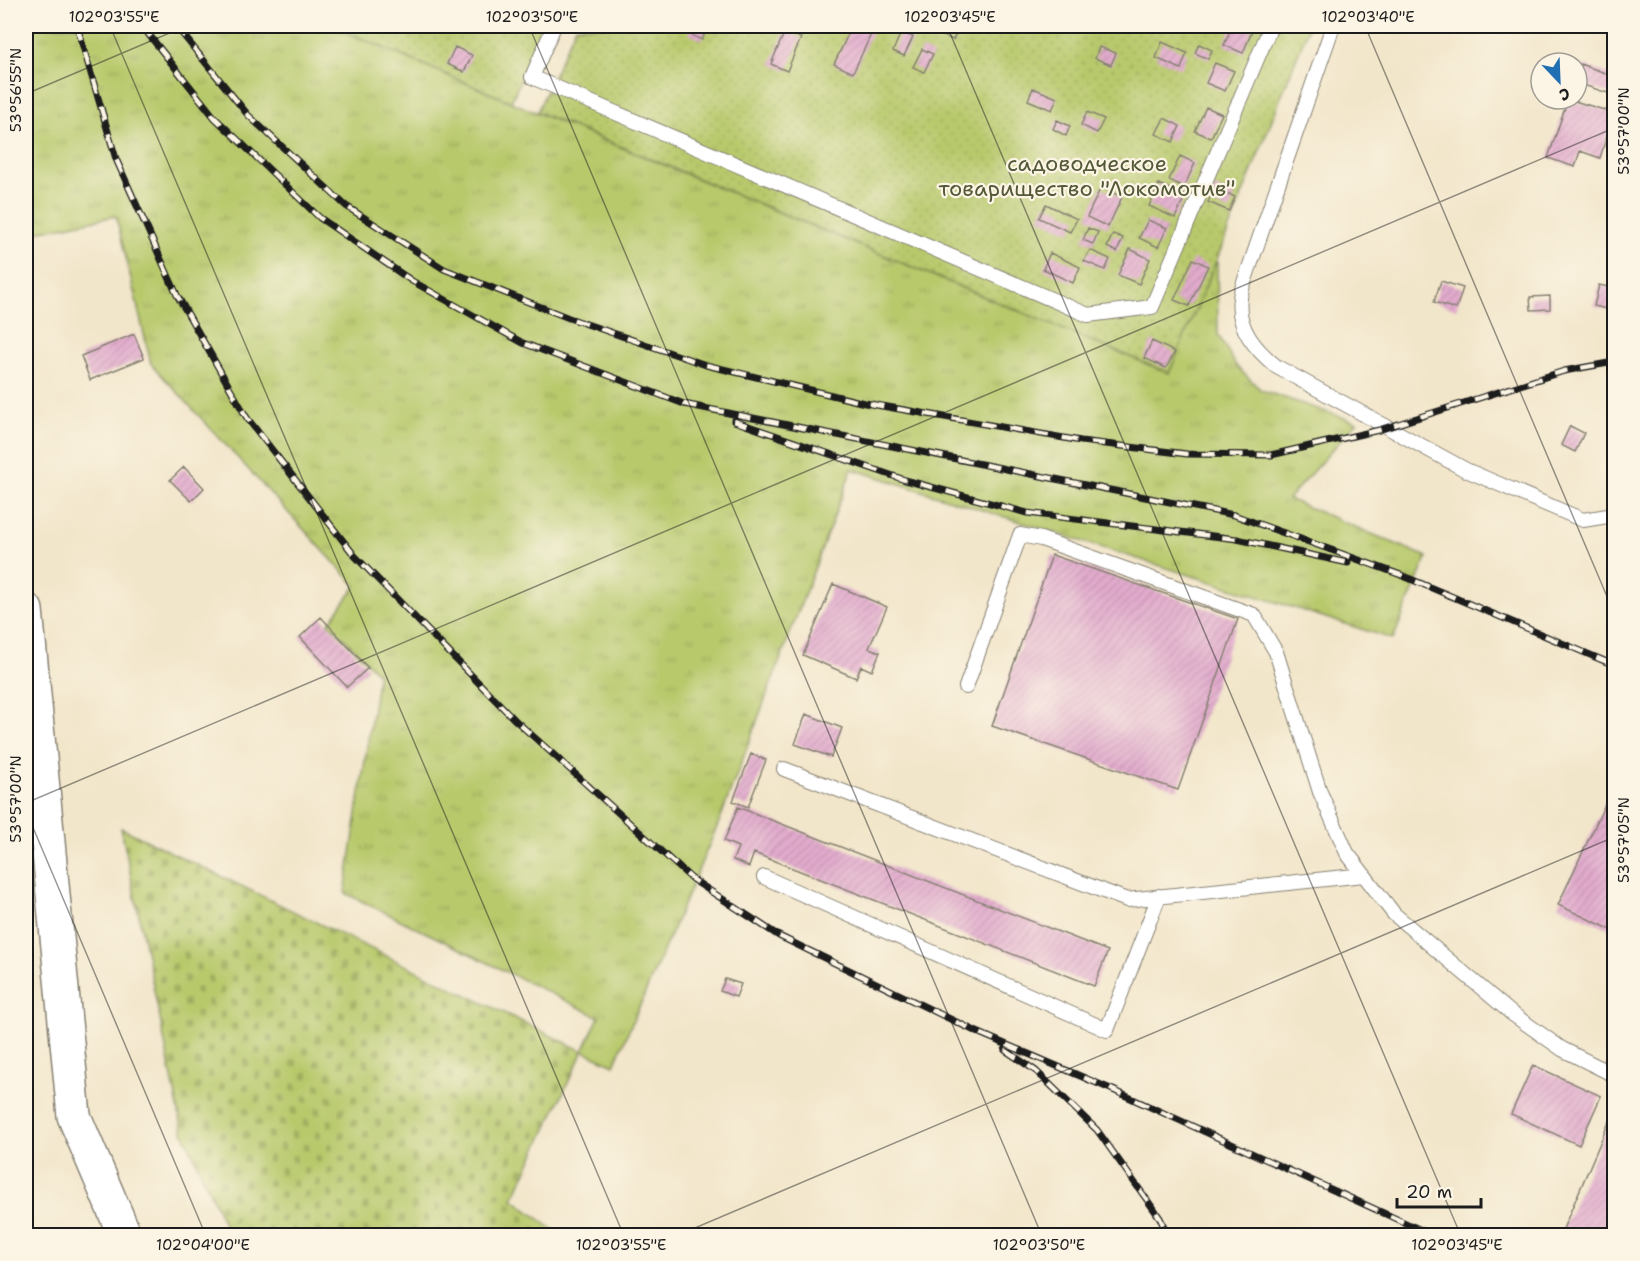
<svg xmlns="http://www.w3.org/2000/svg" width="1640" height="1261" viewBox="0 0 1640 1261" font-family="'Shantell Sans',sans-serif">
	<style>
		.grass { fill: url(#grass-tufts); stroke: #6a7244; stroke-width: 1.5 }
		.cemetery { fill: url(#cemetery-stones); stroke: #6a7244; stroke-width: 1.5 }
		.garden { fill: url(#garden-dots); stroke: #6a7244; stroke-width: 1.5 }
		.building { fill: url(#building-hatch) }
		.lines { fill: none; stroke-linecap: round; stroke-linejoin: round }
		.service-casing { stroke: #878173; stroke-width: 16 }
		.tertiary-casing { stroke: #878173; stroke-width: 36 }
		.service { stroke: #fff; stroke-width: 14 }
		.tertiary { stroke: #fff; stroke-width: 33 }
		.rail-casing { stroke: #1c1c1c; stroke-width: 7 }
		.rail { stroke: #fcf5e5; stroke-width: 4.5; stroke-dasharray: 14; stroke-linecap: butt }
		.ticks { fill: none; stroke: #1c1c1c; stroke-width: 1.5; stroke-opacity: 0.45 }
		.labels { text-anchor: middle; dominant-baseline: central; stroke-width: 4.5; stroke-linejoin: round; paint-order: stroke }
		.park-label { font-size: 22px; fill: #535938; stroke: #fcf5e5 }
		.neatline { fill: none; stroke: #1c1c1c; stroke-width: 2 }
		.ticks-label { font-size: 15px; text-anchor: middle; fill: #1c1c1c }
	</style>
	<defs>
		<pattern id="grass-tufts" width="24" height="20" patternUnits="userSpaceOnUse" patternTransform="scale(1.5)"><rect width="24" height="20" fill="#b8c96c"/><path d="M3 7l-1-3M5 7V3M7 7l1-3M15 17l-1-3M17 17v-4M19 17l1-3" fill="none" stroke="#9eac5d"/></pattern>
		<pattern id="cemetery-stones" width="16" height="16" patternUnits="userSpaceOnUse" patternTransform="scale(1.5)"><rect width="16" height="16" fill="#b8c96c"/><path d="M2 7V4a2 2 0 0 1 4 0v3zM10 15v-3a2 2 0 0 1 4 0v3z" fill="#9eac5d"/></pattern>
		<pattern id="garden-dots" width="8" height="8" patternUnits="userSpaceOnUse" patternTransform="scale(1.5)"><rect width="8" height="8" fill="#b8c96c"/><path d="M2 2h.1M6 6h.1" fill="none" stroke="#9eac5d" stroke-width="1.8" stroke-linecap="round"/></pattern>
		<pattern id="building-hatch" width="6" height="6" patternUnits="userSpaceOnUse" patternTransform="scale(1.5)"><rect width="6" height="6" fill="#e2abcd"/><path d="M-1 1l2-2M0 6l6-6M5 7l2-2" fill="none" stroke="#c193af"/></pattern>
	</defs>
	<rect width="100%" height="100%" fill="#fcf5e5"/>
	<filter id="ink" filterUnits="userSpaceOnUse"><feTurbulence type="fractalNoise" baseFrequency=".0167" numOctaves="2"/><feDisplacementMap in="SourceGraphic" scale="12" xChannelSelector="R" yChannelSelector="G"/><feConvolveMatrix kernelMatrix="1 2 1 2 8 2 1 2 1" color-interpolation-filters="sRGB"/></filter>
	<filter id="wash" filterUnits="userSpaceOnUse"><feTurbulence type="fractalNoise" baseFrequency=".008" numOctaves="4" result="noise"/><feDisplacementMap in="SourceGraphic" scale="24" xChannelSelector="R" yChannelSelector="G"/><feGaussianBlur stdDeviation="1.35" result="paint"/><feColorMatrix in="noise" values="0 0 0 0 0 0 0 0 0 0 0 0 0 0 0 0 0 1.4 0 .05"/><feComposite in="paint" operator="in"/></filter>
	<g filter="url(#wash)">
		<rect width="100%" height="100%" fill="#f2e6ca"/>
		<path class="grass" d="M26,26h306l179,76 658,271 48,-114 1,75 19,33 24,23 96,32 -69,77 139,58 -34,82 -541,-170 -133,353 -105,243 -31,-14 16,-34 -254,-124 33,-219 -49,-51 27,-37 -205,-222 -35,-148 -90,18z"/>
		<path class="cemetery" d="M121,828l462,223 -70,148 47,36h-331l-46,-103z"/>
		<path class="garden" d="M332,26h212l-33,76z
			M576,26h733l-92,233 -48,114 -632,-261z"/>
		<g id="blocks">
			<path class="building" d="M693,26h15l-6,14 -13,-6z
				M852,26h12l9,4 -20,43 -19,-9z
				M934,26h26l-7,14 -21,-9z
				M1232,26h8l12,5 -9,22 -19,-8z
				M785,31l16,7 -14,33 -16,-7z
				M901,32l12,5 -9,19 -11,-5z
				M1162,42l25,11 -6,16 -25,-11z
				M1199,44l13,6 -4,9 -13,-6z
				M455,47l17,8 -8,17 -17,-8z
				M1099,47l17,6 -5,12 -16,-7z
				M922,49l11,5 -9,18 -11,-5z
				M1215,63l19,8 -9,20 -19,-8z
				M1580,64l34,12v19l-37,-12z
				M1033,88l24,10 -5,12 -24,-10z
				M1568,99l46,14 -14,45 -20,-7 -5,16 -27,-9z
				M1206,107l16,7 -11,24 -16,-7z
				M1087,112l17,7 -7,14 -16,-8z
				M1164,118l16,8 -7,16 -17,-8z
				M1057,120l13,6 -4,10 -13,-7z
				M1180,156l15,7 -11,24 -15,-7z
				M1159,184l26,12 -10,22 -26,-12z
				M1101,187l21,10 -14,30 -21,-10z
				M1215,187l20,10 -6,14 -21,-9z
				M1046,204l31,15 -7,13 -31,-14z
				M1148,220l19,8 -9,19 -19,-9z
				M1088,228l10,4 -5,12 -10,-4z
				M1113,234l10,4 -6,14 -10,-5z
				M1130,249l20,10 -11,25 -21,-9z
				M1090,250l20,9 -5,11 -21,-9z
				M1050,253l30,14 -7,16 -30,-14z
				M1193,259l15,7 -19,40 -15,-6z
				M1441,281l22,7 -7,21 -22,-7z
				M1599,285l15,3v23l-20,-5z
				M1550,296v13l-19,1 -1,-13z
				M134,334l10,24 -54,22 -9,-24z
				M1152,341l23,11 -9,16 -22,-10z
				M1570,426l14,7 -9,19 -14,-7z
				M184,467l20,21 -13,13 -21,-21z
				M1052,555l186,64 -60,171 -186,-64z
				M833,584l54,23 -18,41 11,4 -8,19 -11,-5 -5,12 -53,-23z
				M321,617l47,51 -21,19 -47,-50z
				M806,714l36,14 -11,29 -36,-13z
				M751,754l15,6 -18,47 -15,-6z
				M1614,785v146l-56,-26z
				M738,807l370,144 -14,35 -340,-133 -5,14 -16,-7 5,-13 -14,-6z
				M725,979l16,5 -5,13 -16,-6z
				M1533,1065l68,31 -22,49 -68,-31z
				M1609,1122l5,2v112h-54z"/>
		</g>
	</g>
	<g filter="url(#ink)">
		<use href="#blocks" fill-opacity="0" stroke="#878173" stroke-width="1.5"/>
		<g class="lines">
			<g class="service-casing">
				<path id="service" d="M554,26l-22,51 556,238 64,-8 119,-281
					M1333,26l-85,245c-3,9 -7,18 -8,27 -4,30 16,52 37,69l189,103 117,50 31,-5
					M966,687l54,-152 21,4 213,76 22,37 44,140 27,61 47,61 117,99 51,36 52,26
					M784,769l343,131 237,-25
					M764,877l343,153 52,-134"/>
			</g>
			<g class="tertiary-casing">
				<path id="tertiary" d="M26,610l48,506 51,120"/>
			</g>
			<use href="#service" class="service"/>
			<use href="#tertiary" class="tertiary"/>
			<g class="rail-casing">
				<path id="rail" d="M77,26l39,133 61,136 70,123 108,138 160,164 177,159 87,57 198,96 136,58 321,146
					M142,26l73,92 105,100 92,63 111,62 161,61 550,111 167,60 213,90
					M176,26l72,89 98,91 98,63 125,49 137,47 159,38 216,38 106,13 84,1 108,-25 185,-59 50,-9
					M734,421l171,59 122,33 210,26 111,24
					M1005,1050l31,21 61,59 63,88 8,18"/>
			</g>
			<use href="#rail" class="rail"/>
		</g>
	</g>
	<path class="ticks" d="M110,26l514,1210M529,26l513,1210M947,26l514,1210M1365,26l249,587M26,94l160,-68M26,803l1588,-675M26,811l180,425M676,1236l938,-399"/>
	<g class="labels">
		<g class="park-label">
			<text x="1087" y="163">садоводческое<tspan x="1087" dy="25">товарищество "Локомотив"</tspan></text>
		</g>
	</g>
	<rect width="1640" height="1261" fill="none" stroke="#fcf5e5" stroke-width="66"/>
	<g transform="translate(1559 81) rotate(157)"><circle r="28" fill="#fcf5e5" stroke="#a29e95" stroke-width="1.5"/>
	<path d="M0-4.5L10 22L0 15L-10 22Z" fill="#1f6fb2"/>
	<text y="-9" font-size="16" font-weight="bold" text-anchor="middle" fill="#1c1c1c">С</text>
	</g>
	<path d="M1397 1198v9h84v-9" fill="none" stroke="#1c1c1c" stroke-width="3"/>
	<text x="1406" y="1198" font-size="18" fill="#1c1c1c" stroke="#fcf5e5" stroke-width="4.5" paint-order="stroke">20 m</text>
	<rect x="33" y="33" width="1574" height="1195" class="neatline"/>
	<g class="ticks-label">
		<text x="114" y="22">102°03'55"E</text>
		<text x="532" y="22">102°03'50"E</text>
		<text x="950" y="22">102°03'45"E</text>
		<text x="1368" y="22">102°03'40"E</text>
		<text transform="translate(16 90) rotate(-90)" y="5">53°56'55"N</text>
		<text transform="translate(1624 131) rotate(-90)" y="5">53°57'00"N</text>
		<text transform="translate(16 799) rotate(-90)" y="5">53°57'00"N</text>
		<text transform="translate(1624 840) rotate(-90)" y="5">53°57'05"N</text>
		<text x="203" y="1250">102°04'00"E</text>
		<text x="621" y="1250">102°03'55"E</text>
		<text x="1039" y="1250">102°03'50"E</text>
		<text x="1457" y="1250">102°03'45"E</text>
	</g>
</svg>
